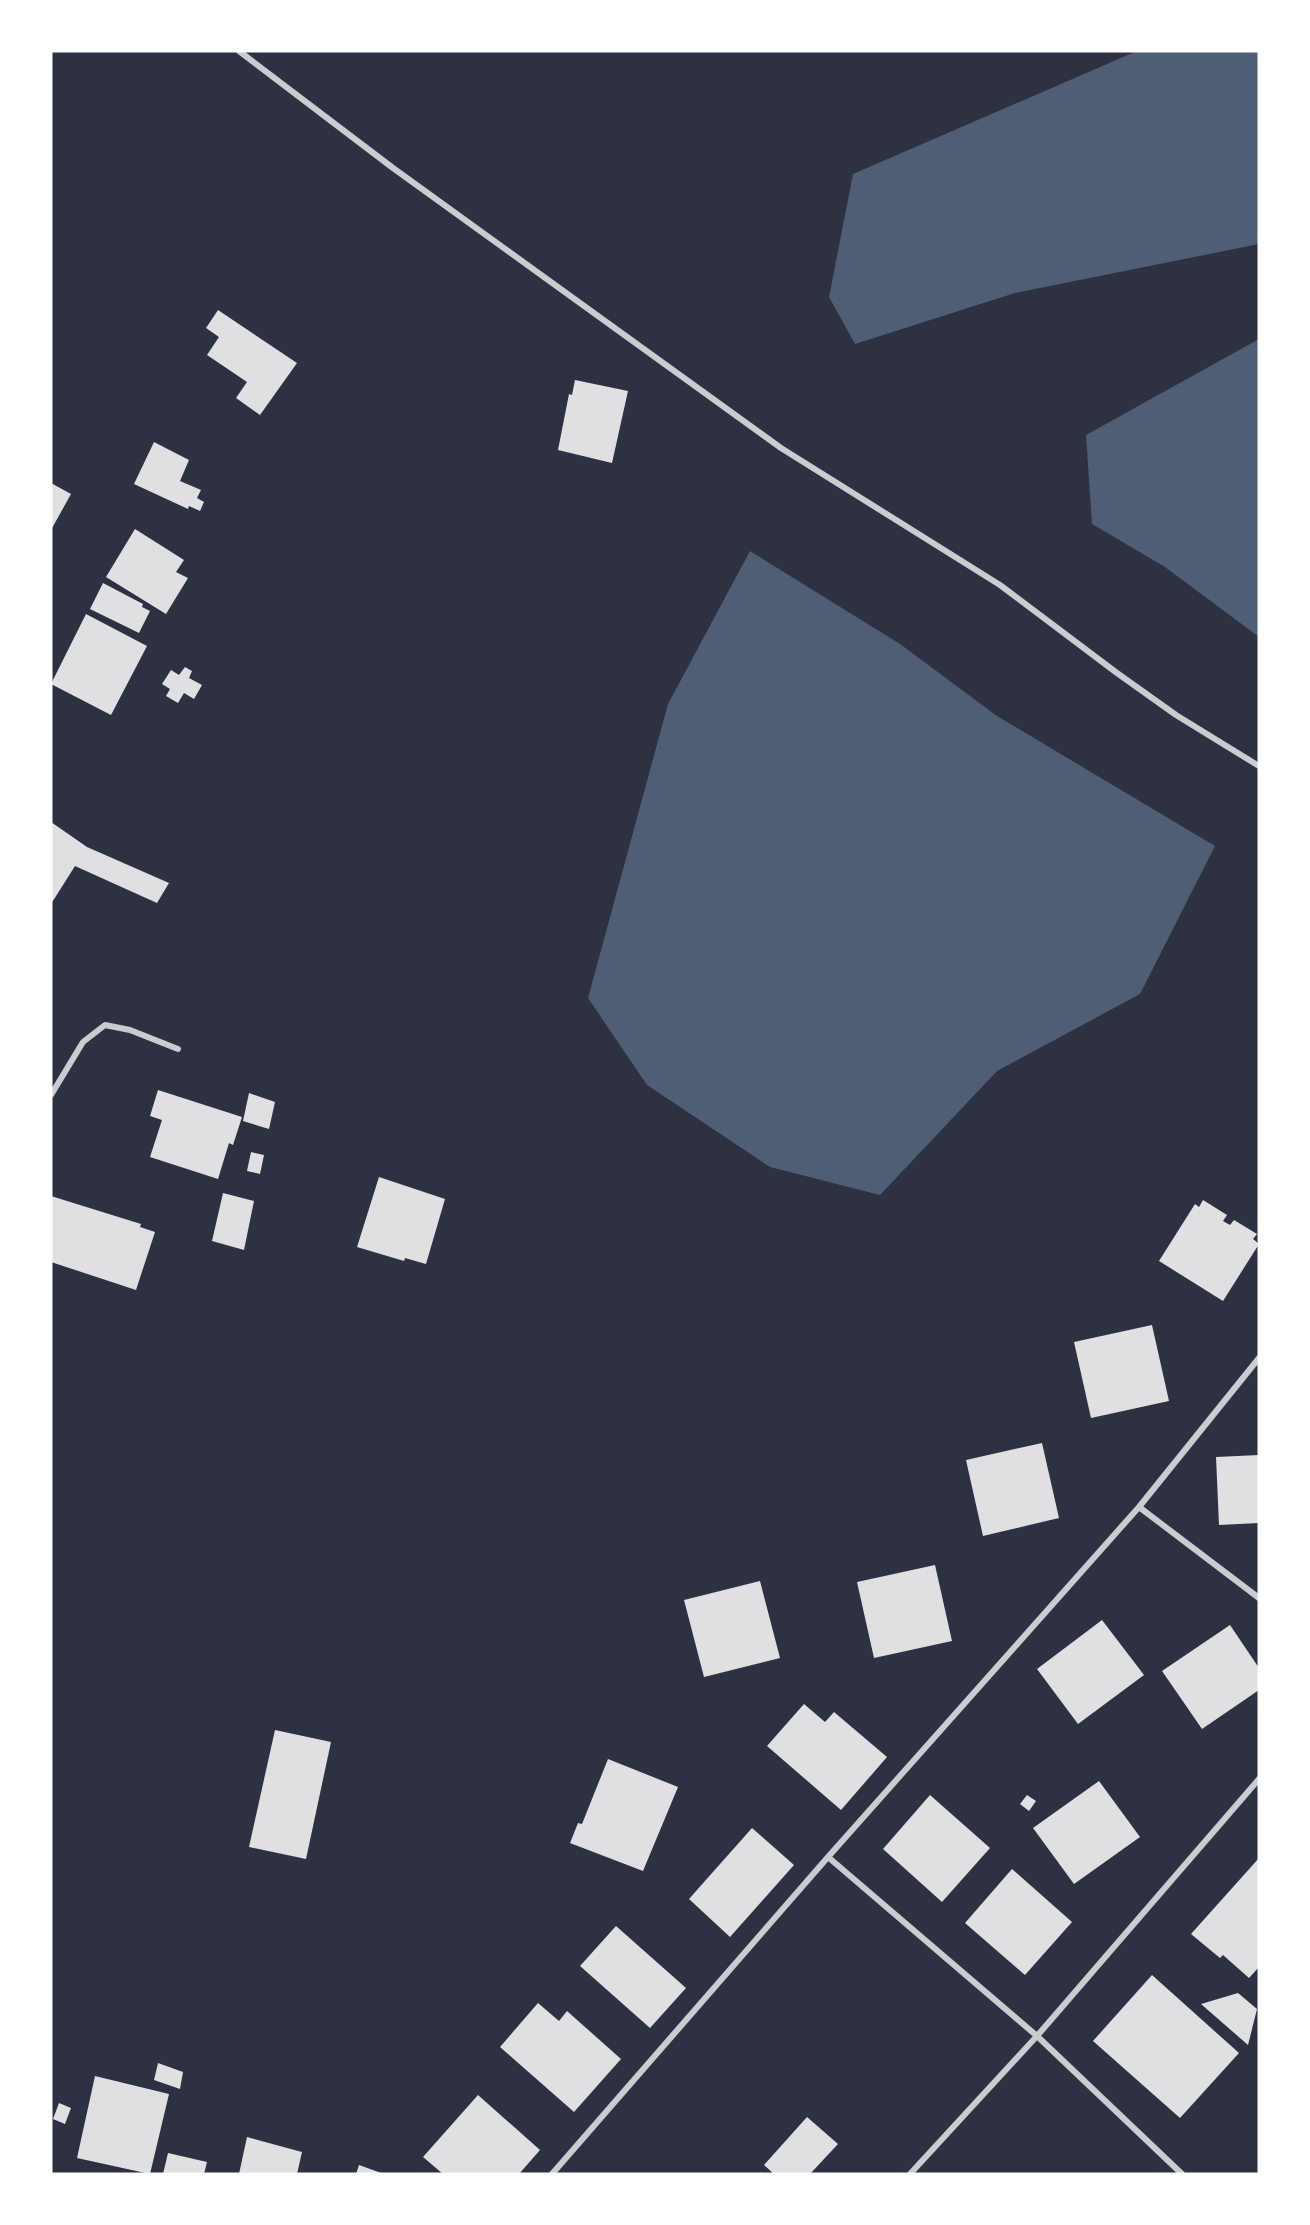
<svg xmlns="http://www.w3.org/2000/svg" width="1310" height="2225" viewBox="0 0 1310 2225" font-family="'Archivo Narrow',sans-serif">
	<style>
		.water { fill: #4f5d75 }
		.building { fill: #e0e0e3 }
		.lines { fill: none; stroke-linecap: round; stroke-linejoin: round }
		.minor { stroke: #caccd0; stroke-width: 6 }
	</style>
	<rect width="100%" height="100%" fill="#2d3142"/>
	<path class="water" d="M1137,51h122v193l-244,49 -160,51 -26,-47 24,-123z
		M1259,339v298l-94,-70 -73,-43 -6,-89z
		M750,551l150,93 97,72 218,130 -75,148 -143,77 -117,124 -110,-28 -123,-82 -59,-87 80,-294z"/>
	<path class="building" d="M218,310l79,53 -37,52 -24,-17 11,-16 -40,-27 12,-18 -13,-9z
		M575,380l53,11 -16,72 -54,-13 11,-56 3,1z
		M154,442l35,18 -9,21 21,9 -4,8 7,4 -4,9 -11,-5 -1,3 -54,-25z
		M51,483l20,11 -20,36z
		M135,529l49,31 -8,12 12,6 -22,36 -60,-37z
		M103,583l40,21 -1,3 8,4 -11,22 -49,-24z
		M86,614l61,32 -36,69 -60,-31z
		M185,667l7,4 -3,7 13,7 -8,14 -10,-6 -6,10 -12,-7 4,-7 -8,-5 9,-14 8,5z
		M51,822l36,25 82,36 -12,20 -82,-37 -24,38z
		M158,1090l84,27 -9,28 -4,-2 -11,36 -68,-22 12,-37 -12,-4z
		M249,1093l26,9 -6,27 -26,-8z
		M251,1152l13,3 -4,19 -13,-3z
		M379,1177l66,22 -19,65 -21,-6 -1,3 -47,-14z
		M223,1193l31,8 -10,49 -32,-9z
		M51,1196l90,28 -1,3 15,5 -19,58 -85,-28z
		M1203,1200l24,15 -4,6 7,4 4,-5 23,14 -4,5 6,5 -36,57 -64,-40 36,-57 4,3z
		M1152,1325l17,76 -78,17 -17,-76z
		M1042,1443l17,75 -76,18 -17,-76z
		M1259,1455v68l-40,2 -3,-68z
		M935,1565l17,76 -78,17 -17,-76z
		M760,1581l20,77 -76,19 -20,-77z
		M1102,1620l42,55 -66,49 -41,-55z
		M1230,1625l29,43v22l-57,39 -40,-58z
		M804,1704l21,18 9,-10 53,45 -46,53 -74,-64z
		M275,1730l56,12 -25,117 -57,-12z
		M608,1759l70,28 -35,84 -73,-28 8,-20 4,1z
		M1099,1781l41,56 -66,47 -41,-56z
		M930,1795l60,53 -48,54 -59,-53z
		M1027,1795l9,6 -7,10 -9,-7z
		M752,1828l42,37 -64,72 -41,-38z
		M1259,1858v109l-10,11 -26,-23 -3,3 -29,-24z
		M1012,1869l60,53 -47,53 -60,-52z
		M616,1926l70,62 -36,40 -70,-62z
		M1152,1975l87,78 -59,65 -87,-77z
		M1238,1993l19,16 -9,36 -47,-41z
		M538,2003l21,18 8,-10 54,48 -47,53 -74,-65z
		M158,2063l25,9 -3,17 -26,-9z
		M95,2076l74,18 -19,80 -73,-16z
		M478,2095l62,55 -21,24h-76l-20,-17z
		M59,2103l12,5 -6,16 -12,-5z
		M807,2117l31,27 -28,30h-36l-10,-9z
		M247,2137l55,15 -5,22h-58z
		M168,2153l39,9 -3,12h-41z
		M359,2165l25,9h-28z"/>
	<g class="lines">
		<path class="minor" d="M239,51l154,117 388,280 219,137 117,88 59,42 83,51
			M51,1095l32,-53 22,-17 25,5 48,19
			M1139,1507l120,91
			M828,1857l209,179 145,138
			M552,2174l276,-317 311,-350 120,-149
			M910,2174l127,-138 222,-257"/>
	</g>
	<rect width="1310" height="2225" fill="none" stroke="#ffffff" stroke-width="105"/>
</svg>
